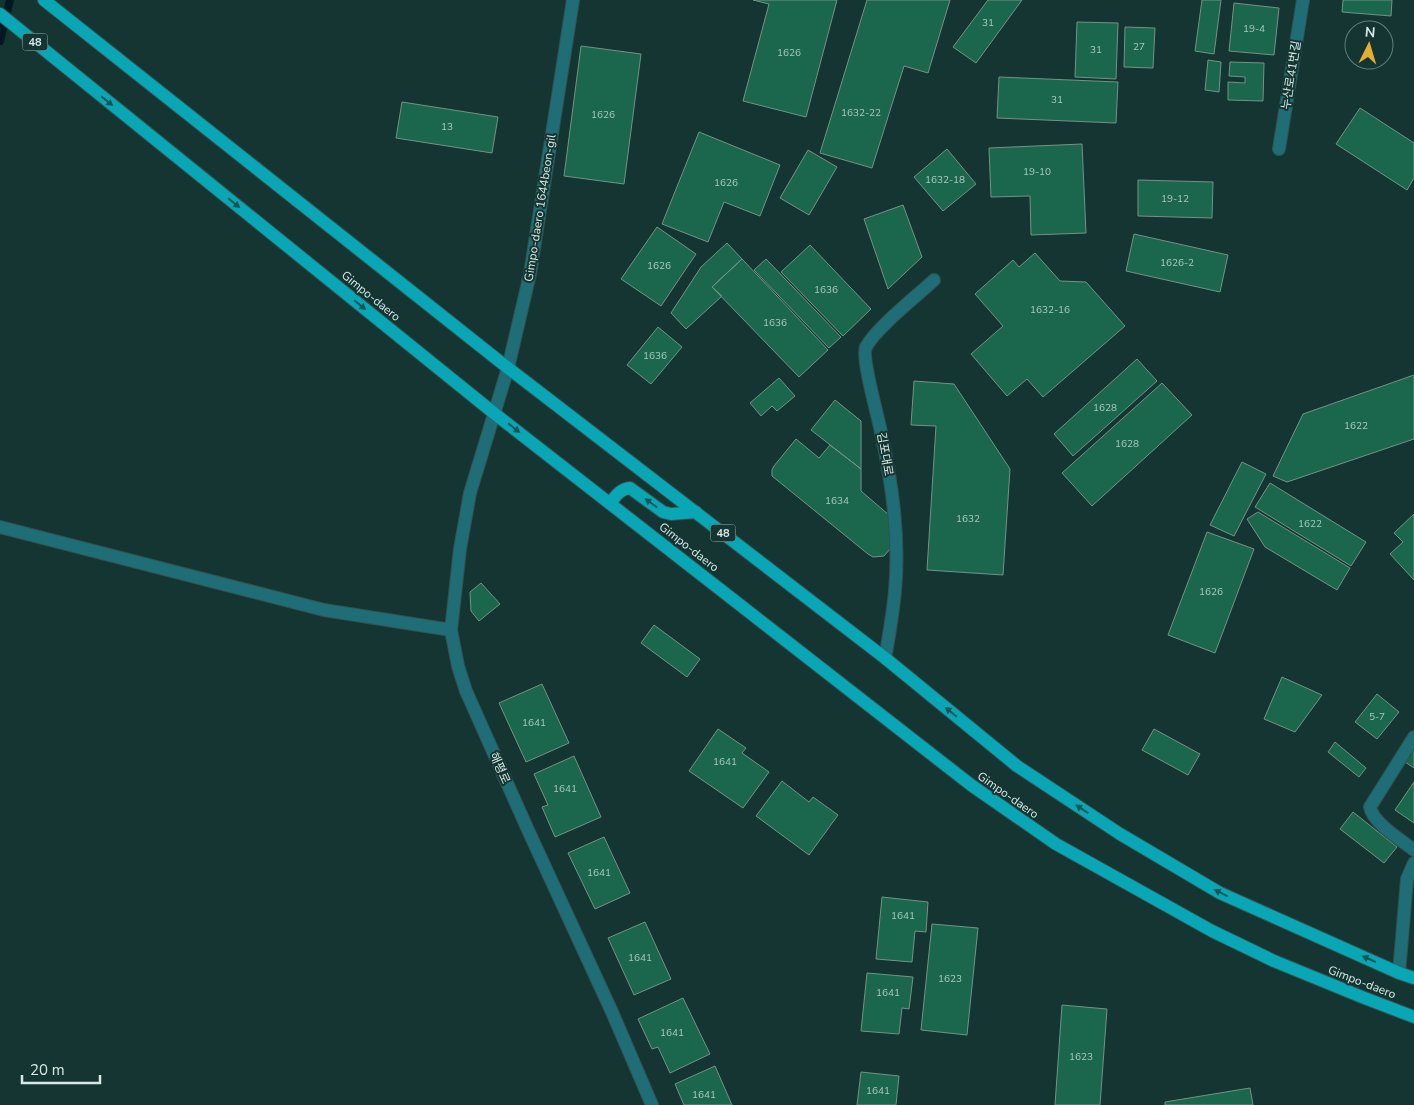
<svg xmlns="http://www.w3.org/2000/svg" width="1414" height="1105" viewBox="0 0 1414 1105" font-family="'Nunito Sans','Noto Sans KR',sans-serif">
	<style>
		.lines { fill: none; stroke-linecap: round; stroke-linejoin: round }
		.stream { stroke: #001925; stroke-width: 8 }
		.building { fill: #1b674d; stroke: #759285 }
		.minor-casing { stroke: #33524e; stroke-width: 14 }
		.major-casing { stroke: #33524e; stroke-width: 14 }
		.minor { stroke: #1f6d77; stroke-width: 12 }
		.major { stroke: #09a6b6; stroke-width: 12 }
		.oneway { fill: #115759 }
		.labels { text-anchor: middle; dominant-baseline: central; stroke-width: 4; stroke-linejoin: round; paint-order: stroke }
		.number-label { font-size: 10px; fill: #a8c8c0 }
		.shield { fill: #143531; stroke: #9cb3b0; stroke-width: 1 }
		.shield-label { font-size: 11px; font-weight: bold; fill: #d7e9e6 }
		.street-label { font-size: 12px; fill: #d7e9e6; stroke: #143531 }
	</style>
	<rect width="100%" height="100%" fill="#143531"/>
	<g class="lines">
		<path class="stream" d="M0,41l10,-41"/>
	</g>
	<path class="building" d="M753,0h84l-31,117 -63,-16 26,-97z
		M867,0h83l-22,73 -24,-7 -32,102 -52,-15z
		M988,0h34l-46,63 -23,-16z
		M1202,0h19l-7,54 -19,-3z
		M1343,0h49l-1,16 -49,-4z
		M1234,3l45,5 -5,47 -45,-4z
		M1077,22l41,1 -2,56 -41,-2z
		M1125,27l30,1 -2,40 -29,-1z
		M581,46l60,8 -17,130 -60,-8z
		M1208,60l13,2 -2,30 -14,-2z
		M1230,62l34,1 -1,38 -35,-1v-18l17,1v-6l-16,-1z
		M999,77l119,5 -2,41 -119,-5z
		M402,102l96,15 -6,36 -96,-15z
		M1360,108l54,35v35l-7,12 -71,-46z
		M699,132l81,33 -20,51 -36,-14 -16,40 -46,-18z
		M1082,144l4,89 -55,2 -1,-39 -39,1 -2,-49z
		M947,149l29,35 -33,27 -29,-34z
		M808,150l29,17 -28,48 -29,-17z
		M1138,180l75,2 -1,36 -74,-2z
		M903,205l19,52 -34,32 -24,-70z
		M657,227l39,27 -35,52 -40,-27z
		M1134,234l94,21 -8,37 -94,-21z
		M727,243l15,16 -30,28 10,9 -36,33 -15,-16 30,-46z
		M810,245l61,64 -28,27 -62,-64z
		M1035,253l25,28 26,1 39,44 -82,71 -16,-18 -20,17 -36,-42 32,-28 -28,-32 38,-34 6,7z
		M742,259l86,91 -29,27 -87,-90z
		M766,259l75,78 -12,11 -75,-78z
		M658,327l24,20 -31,37 -24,-19z
		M1137,359l20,22 -84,75 -19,-22z
		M1414,375v64l-127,43 -14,-6 30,-62z
		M779,378l16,18 -18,15 -5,-5 -11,10 -11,-13z
		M914,381l40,3 56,85 -7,106 -76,-5 9,-144 -25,-1z
		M1162,383l30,32 -100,91 -30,-33z
		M835,400l26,21v48l-50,-39z
		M796,439l23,19 11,-13 31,24v22l28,24 2,33 -7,8 -11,1 -5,-3 -96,-78v-6l2,-4z
		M1242,462l24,12 -32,62 -24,-11z
		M1270,483l96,59 -15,24 -96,-59z
		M1258,512l92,56 -13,22 -72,-43 -18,-28z
		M1414,514v66l-24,-26 13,-12 -9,-9z
		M1207,532l47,17 -39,104 -47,-18z
		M481,583l19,21 -21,17 -8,-10 -1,-19z
		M654,625l46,34 -13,18 -46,-34z
		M1282,677l40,18 -27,37 -31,-13z
		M542,684l27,59 -43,19 -27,-59z
		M1377,694l22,18 -22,27 -22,-17z
		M718,729l28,19 -4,5 27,19 -26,36 -54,-37z
		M1154,729l46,25 -12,21 -46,-25z
		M1335,742l31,26 -7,9 -31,-25z
		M1414,748v20l-9,-6z
		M574,756l27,61 -46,20 -13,-30 6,-2 -14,-31z
		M782,781l27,21 4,-5 25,18 -29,40 -53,-39z
		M1414,782v41l-19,-13z
		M1353,812l44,35 -13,16 -44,-34z
		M604,837l26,56 -35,16 -27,-56z
		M882,897l46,5 -2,30 -11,-1 -3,31 -36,-3z
		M645,922l26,57 -37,16 -26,-57z
		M932,924l46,4 -11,107 -46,-5z
		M867,973l46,4 -4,32 -7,-1 -3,26 -38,-3z
		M683,998l27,56 -40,19 -12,-26 -6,2 -14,-30z
		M1062,1005l45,4 -7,96h-45z
		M715,1066l17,39h-48l-9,-21z
		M861,1072l38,4 -3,29h-39z
		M1250,1088l3,17h-88v-3z"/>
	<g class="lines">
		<g class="minor-casing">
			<path id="minor" d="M573,0l-43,274 -22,94 -38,125 -10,56 -9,81 7,36 8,25 62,139 84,182 40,93
				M1279,149l24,-149
				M0,527l324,83 127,20
				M885,658c4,-22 8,-45 10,-67 5,-54 -3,-107 -14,-159 -3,-16 -20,-75 -15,-85 10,-19 51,-51 68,-67
				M1414,737l-44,70c3,16 31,33 44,43
				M1399,973l8,-94 7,-16"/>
		</g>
		<g class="major-casing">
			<path id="major" d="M44,0l464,368 377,290 132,108 103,68 100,59 179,80 15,5
				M0,14l495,400 476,371 85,59 156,87 62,30 88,36 52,20
				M610,503c6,-7 10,-14 20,-15l33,24 8,2 25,-2"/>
		</g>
		<use href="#minor" class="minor"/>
		<use href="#major" class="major"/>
	</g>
	<defs><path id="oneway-solid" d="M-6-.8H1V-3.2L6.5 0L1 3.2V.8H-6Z" transform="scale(1.25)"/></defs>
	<g class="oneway">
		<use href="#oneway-solid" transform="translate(107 101) rotate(39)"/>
		<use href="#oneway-solid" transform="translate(234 203) rotate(39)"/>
		<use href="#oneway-solid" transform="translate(360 305) rotate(39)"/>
		<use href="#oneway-solid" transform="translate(514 428) rotate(38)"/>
		<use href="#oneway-solid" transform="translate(651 503) rotate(-144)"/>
		<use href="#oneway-solid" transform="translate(951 712) rotate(-141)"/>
		<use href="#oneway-solid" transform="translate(1082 809) rotate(-147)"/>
		<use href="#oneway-solid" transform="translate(1221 893) rotate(-153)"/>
		<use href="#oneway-solid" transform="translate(1369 959) rotate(-156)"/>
	</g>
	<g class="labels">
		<g class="number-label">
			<text x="988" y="23">31</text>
			<text x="1254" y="29">19-4</text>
			<text x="1139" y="47">27</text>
			<text x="1096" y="50">31</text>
			<text x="789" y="53">1626</text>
			<text x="1057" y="100">31</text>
			<text x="861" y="113">1632-22</text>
			<text x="603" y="115">1626</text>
			<text x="447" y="127">13</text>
			<text x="1037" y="172">19-10</text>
			<text x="945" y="180">1632-18</text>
			<text x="726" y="183">1626</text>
			<text x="1175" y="199">19-12</text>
			<text x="1177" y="263">1626-2</text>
			<text x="659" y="266">1626</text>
			<text x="826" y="290">1636</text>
			<text x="1050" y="310">1632-16</text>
			<text x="775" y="323">1636</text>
			<text x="655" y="356">1636</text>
			<text x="1105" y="408">1628</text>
			<text x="1356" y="426">1622</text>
			<text x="1127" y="444">1628</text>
			<text x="837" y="501">1634</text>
			<text x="968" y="519">1632</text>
			<text x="1310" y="524">1622</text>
			<text x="1211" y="592">1626</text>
			<text x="1377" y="717">5-7</text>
			<text x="534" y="723">1641</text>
			<text x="725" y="762">1641</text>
			<text x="565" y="789">1641</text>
			<text x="599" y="873">1641</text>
			<text x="903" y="916">1641</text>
			<text x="640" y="958">1641</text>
			<text x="950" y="979">1623</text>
			<text x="888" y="993">1641</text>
			<text x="672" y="1033">1641</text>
			<text x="1081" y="1057">1623</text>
			<text x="878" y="1091">1641</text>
			<text x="704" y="1095">1641</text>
		</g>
		<g class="shield">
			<rect x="22.5" y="33.5" width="25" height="17" rx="4"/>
			<rect x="710.5" y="524.5" width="25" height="17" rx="4"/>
		</g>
		<g class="shield-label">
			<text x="35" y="42">48</text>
			<text x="723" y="533">48</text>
		</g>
		<g class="street-label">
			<text transform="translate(1291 75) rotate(-81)">누산로41번길</text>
			<text transform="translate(540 208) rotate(-81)">Gimpo-daero 1644beon-gil</text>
			<text transform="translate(371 296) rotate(39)">Gimpo-daero</text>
			<text transform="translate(885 454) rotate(80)">김포대로</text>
			<text transform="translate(689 547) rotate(38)">Gimpo-daero</text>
			<text transform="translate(500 768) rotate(66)">해평로</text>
			<text transform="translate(1008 795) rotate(35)">Gimpo-daero</text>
			<text transform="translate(1362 982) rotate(21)">Gimpo-daero</text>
		</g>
	</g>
	<g transform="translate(1369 45) rotate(5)"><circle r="24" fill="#143531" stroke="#627d79"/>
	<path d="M0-4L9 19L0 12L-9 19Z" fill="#e3ae35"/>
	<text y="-8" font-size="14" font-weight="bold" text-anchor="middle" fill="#d7e9e6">N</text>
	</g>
	<path d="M22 1075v8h78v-8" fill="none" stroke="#d7e9e6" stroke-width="2.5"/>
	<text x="30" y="1075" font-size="15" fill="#d7e9e6" stroke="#143531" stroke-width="4" paint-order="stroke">20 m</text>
</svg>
